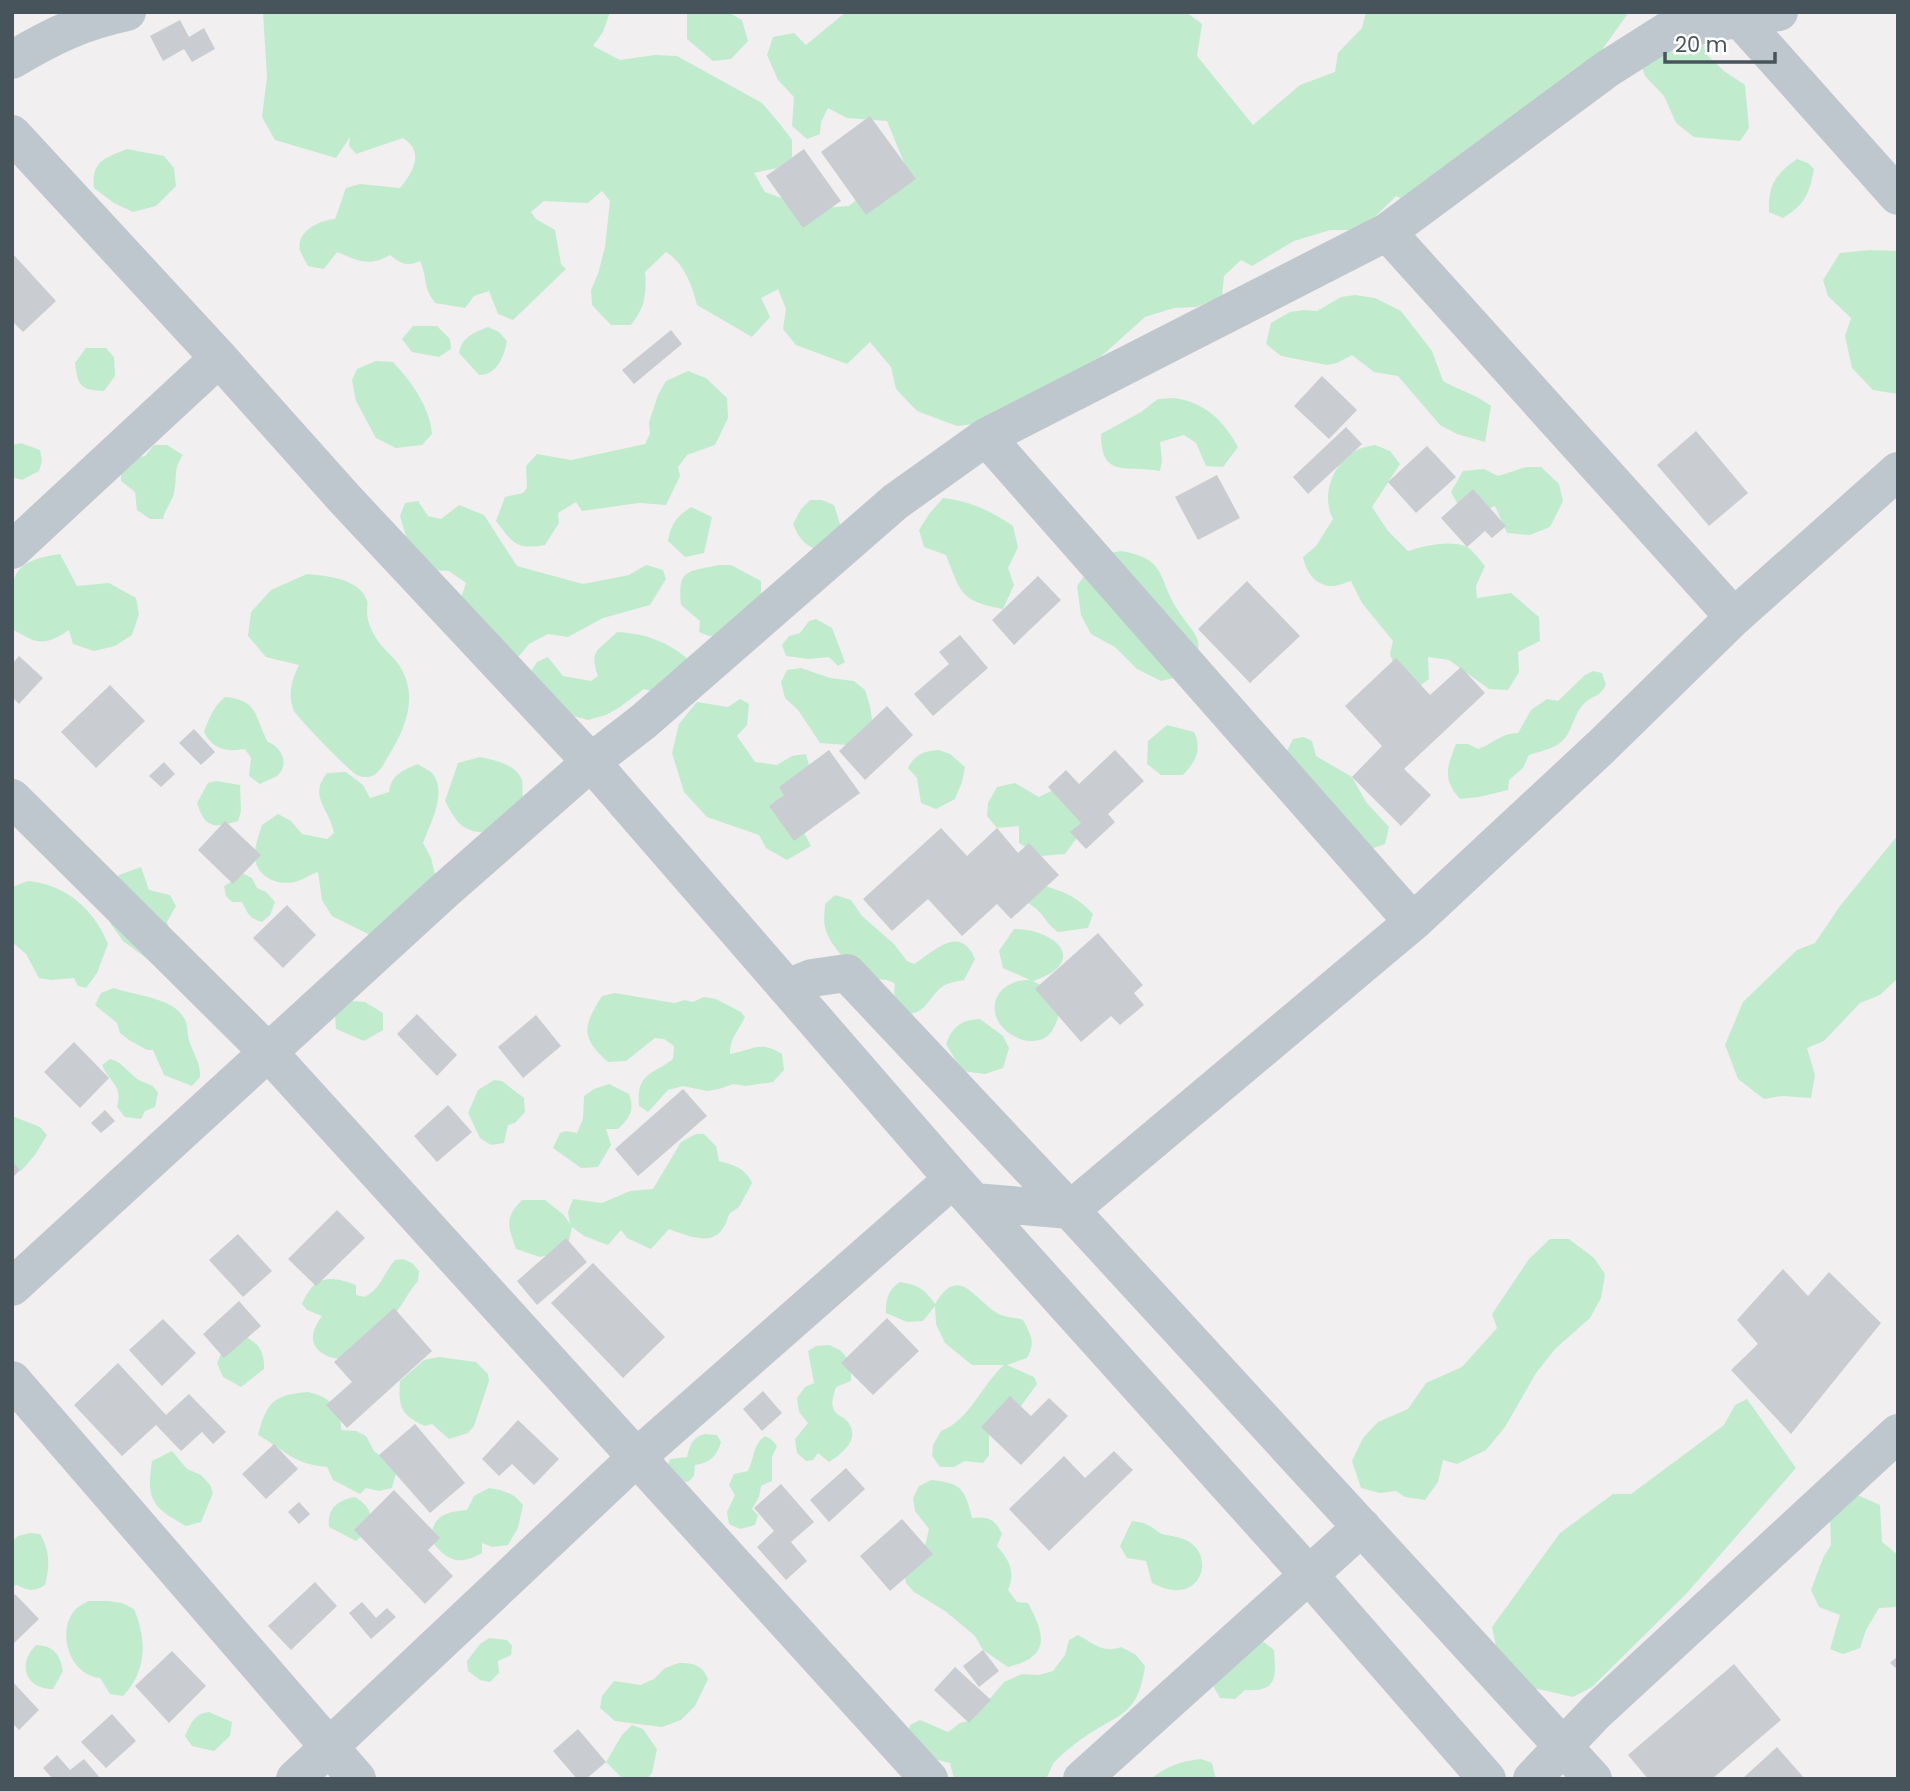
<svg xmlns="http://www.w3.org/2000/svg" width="1910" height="1791" viewBox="0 0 1910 1791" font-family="Poppins,sans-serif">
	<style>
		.green { fill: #c0eccd }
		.building { fill: #c9cdd1 }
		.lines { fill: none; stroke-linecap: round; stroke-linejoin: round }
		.street { stroke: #bec7cd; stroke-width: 38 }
	</style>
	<rect width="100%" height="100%" fill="#f1efef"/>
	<path class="green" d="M263,12h347l-7,20 -10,14 27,14 35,-5 22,1 85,47 18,21 12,16v18l-15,10 -23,5 11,19 46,17 38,-3 21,-18 35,-23 -18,-44 -40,-3 -19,-10 -7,14 -1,12 -13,5 -15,-13 2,-29 -16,-17 -11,-25 6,-18 21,-4 12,12 40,-33h340l16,12 -5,32 56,69 47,-40 35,-13 3,-19 24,-25 4,-16h263l-32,45 -179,149 -22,-10 -19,19 -21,15h-26l-36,11 -42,25 -11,-6 -17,16 -2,21 -26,10 -22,1 -29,9 -60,54 -101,52 -27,3 -40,-15 -21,-22 -5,-22 -21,-25 -23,22 -51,-19 -13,-16 3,-20 -8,-20 -17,9 9,19 -18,20 -55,-32c-5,-20 -13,-42 -31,-53l-21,20c2,21 0,36 -14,53h-20l-19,-20 -1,-15 7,-16 7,-27 5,-46 -8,-10 -14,12 -44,-2 -13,11 5,7 19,11 6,34 5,5 -53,51 -15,-6 -9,-23 -15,5 -9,12 -30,-5c-13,-18 -7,-24 -15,-42 -13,6 -19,3 -30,-6 -20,12 -32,6 -53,-3l-13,17 -16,-3c-2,-4 -6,-10 -8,-16 -4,-19 20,-30 35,-31l11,-31 14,-4 40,4c13,-16 25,-36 3,-50l-47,16 -7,-8 1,-9 -14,21 -61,-18 -13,-23 5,-40z
		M687,12h41l14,8 6,21 -17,18 -18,2 -26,-22z
		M1700,29l6,25 18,17 21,14 4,43 -9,13 -46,-4 -18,-14 -12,-27 -19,-20 -10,-30z
		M127,149l37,7 10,12 2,18 -20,20 -23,6 -19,-9 -20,-15c-3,-27 11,-30 33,-39z
		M1797,159l11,4 6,6c-5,26 -9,35 -31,49l-14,-6c-1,-26 6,-38 28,-53z
		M1870,250l28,1v143l-25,-4 -21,-22 -7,-32 6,-18 -23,-22 -5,-16 17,-27z
		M1355,295l20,3 26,13 31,40 11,30c16,9 34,14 48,25l-6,36 -28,-8 -17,-9 -42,-49 -24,-4 -22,-17 -15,8 -10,2 -46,-9 -15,-12 5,-21 19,-11 14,-2 13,1 24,-14z
		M413,326h24l13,13 1,10 -12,8 -27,-5 -10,-13z
		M488,327l11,5 8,9c-3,16 -10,34 -28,34l-20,-22c3,-16 14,-20 29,-26z
		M86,348h20l8,9 1,19 -11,15c-23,-1 -26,-4 -29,-28z
		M376,361l17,1c18,19 37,45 39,72l-10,11 -26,3 -20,-10 -20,-37 -4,-21 5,-11z
		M688,371l18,7 21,20 1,20 -13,27 -28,10 -9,12 2,9 -14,29 -27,-2 -57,8 -6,-9 -18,11 1,10 -14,22c-29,5 -32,-2 -49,-24l9,-24 18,-4 4,-5 -1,-22 11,-12 34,6 74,-16 5,-10 -1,-12 9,-27 8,-14z
		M1174,398c31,4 50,23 64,49l-15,20 -17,-1 -10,-23 -12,-8 -24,7 2,19 -2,10c-34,-6 -59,8 -59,-37l40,-22 17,-13z
		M21,443l19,7 2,11 -3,10 -17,9 -10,-3v-32z
		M154,445h13l16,10c-11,17 -5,20 -9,38 -2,9 -9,16 -11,26h-13l-13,-9 -2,-18 -14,-11v-9l12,-14 12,-2z
		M1375,445l15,6 10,13 -28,43 16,24 20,20c16,-5 40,-11 57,-5 7,3 15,14 20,20l-9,20 1,12 34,-5 28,24 1,24 -22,11 1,20 -11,18 -19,-1 -40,-29 -21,-3 1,22 -8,6 -22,-6 -9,-25 3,-13 -31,-38 -11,-22c-5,1 -12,5 -17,5 -18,1 -28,-14 -31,-29l13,-11 17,-27c-13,-24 1,-59 26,-70 5,-2 11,-3 16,-4z
		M1526,467h15l18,17 4,17 -13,26 -20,8 -23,-2 -12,-27 -16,7 -22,-10 -6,-11 12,-21 21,-2 14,7z
		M943,498c27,3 48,13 70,28l5,21 -10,21 6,17 -11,24c-42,-8 -42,-15 -57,-54l-22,-8 -5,-17 10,-16z
		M810,500h12l12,5 8,25 -19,22c-17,-6 -23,-11 -30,-28l8,-15z
		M418,501l10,15 13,3 18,-14 25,10 33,51 66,18 46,-9 17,-10 17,5 3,9 -16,26 -47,13 -35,19 -20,-3 -19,10 -10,12 -18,7 -40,-45 1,-23 4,-12 -17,-12 -18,-1 -19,-13 -12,-41 5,-13z
		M691,507l21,10 -8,36 -19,4 -17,-16c3,-17 8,-24 23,-34z
		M1121,551c46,8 36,25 56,58 19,30 32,28 10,66l-26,6 -24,-12 -22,-22 -24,-13 -10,-19 -4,-29 22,-31z
		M60,554l17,32 32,-3 27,15 3,16 -7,21 -17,11 -21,5 -21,-7 -4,-14c-26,17 -31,14 -57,-1 0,-48 -8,-67 48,-75z
		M719,565h12l30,16v14l-37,42 -15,-1 -10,-4 1,-11 -19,-16c-4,-37 7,-33 38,-40z
		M307,574c19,2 53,4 60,27 1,0 0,9 0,10 0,11 5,21 11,30 6,9 15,15 21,24 20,31 7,62 -10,90 -5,8 -10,21 -21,22 -4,0 -7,0 -11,-2 -7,-3 -59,-57 -63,-64 -7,-16 -2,-32 5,-46l-33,-8 -18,-21 3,-24 20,-22z
		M816,619l16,9 13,34 -7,4 -9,-9 -20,2 -23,-3 -4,-11 7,-9 11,-3 9,-12z
		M617,632c35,2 54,12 81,35l-29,29 -25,-7 -24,18 -14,8 -18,5 -29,-8 -31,-36 9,-14 11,-5 15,19 28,5 7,-5c-10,-27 2,-26 19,-44z
		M801,668l29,10 24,3 11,9 5,16 3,20 -14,20 -39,-3 -22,-33 -13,-12 -4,-16 6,-12z
		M1593,671l9,2 4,12c-9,14 -9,8 -20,17 -15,12 -12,35 -31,44 -7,4 -18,6 -26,9l-6,13 -14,12 -1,10 -29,7 -19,2c-18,-20 -13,-32 -4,-55h12l10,5c17,-6 21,-15 40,-16l13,-23 16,-11 11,2 27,-26z
		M225,697c35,3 29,21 43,45 14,5 22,23 9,34 -5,3 -12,5 -17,8l-11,-8 2,-18 -6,-9c-18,3 -32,1 -41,-17 5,-14 10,-26 21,-35z
		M740,699l9,5 -2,21 -10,11 18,26 22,3 15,-9 14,-2 3,11 -12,19 -20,17 8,28 19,4 7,13 -24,14 -21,-12 -7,-13 -52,-18 -23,-25 -12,-39 7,-29 18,-22 31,5z
		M1167,725l27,7c9,18 1,30 -11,43h-22l-14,-11 1,-23z
		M1304,737l8,4 4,15 36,21 14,25 23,25 -4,17 -20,7 -80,-96 8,-16z
		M939,750l11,4 15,13 -3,15 -7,17 -19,10 -15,-6 -4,-25 -9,-10c7,-14 16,-17 31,-18z
		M480,757c14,3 36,7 42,23 1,5 0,13 1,18l-32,35c-29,-1 -33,-8 -46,-32l13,-38z
		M418,764c4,3 11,6 14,9 16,18 -2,52 -9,70l8,15 4,16 -61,63 -42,-21 -10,-16 -4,-28c-8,2 -13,7 -20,9 -18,6 -41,-3 -43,-23 -1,-11 4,-23 7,-33l16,-11 13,7 11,13 25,5 7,-6c-5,-26 -26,-36 -7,-60l19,-1 17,13 7,13 19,-6c2,-17 14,-22 29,-28z
		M216,781l24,4 1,26 -3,10c-23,7 -33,8 -41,-18l11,-20z
		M1015,783l24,14 12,-6 11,2 20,29 -6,17 -11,15 -24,2 -22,-13v-17l-22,2 -10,-12 1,-13 9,-16z
		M1898,835v143l-18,17 -20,8 -36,38 -17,7 8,27 -4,23 -29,-2 -18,3 -26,-20 -13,-34 18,-43 54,-52 18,-7 25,-37z
		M141,867l8,23 21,5 6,11 -9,16 5,18 -18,24 -31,-23 -13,-18 9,-48z
		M238,871l14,7 5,10 9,4 9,10 -5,13 -8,7c-14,-4 -14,-9 -20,-20h-10l-6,-6 -2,-10 7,-4z
		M28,881c37,3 66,28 80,63l-11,29 -11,15 -8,-2 -4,-8 -23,2 -12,-2 -13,-24 -14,-12v-55z
		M1041,885c22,6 37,12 52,29l-5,14 -30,4c-15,-11 -12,-18 -30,-29l5,-13z
		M835,895l16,5 11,16 32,28 13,17 7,3c22,-14 46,-40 61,-5l-11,21c-5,1 -12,2 -17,4 -19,9 -18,33 -46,30l-7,-21 1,-9c-9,-7 -18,-3 -27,-7 -17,-9 -39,-32 -43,-50 -2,-7 0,-16 0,-23z
		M1014,929c42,0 76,33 19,52l23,12c5,15 4,23 -3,36 -13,25 -55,7 -58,-17 -3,-22 18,-33 35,-32l-27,-12 -4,-17z
		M114,988c22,8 58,9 70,30 4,6 3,15 5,22 4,14 12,22 11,37l-8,9 -28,-11 -11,-25h-6l-18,-10 -9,-7 -3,-10 -22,-18 6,-12z
		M615,993l59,10 11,-3 8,2 11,-5 12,2 25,13 4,5c-6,13 -16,23 -15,37 23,-4 30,-14 52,0l2,16 -11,12 -27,4 -13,-2 -14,5 -12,2 -24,-5 -15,4 -20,22 -9,-6c-3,-33 13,-31 34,-47l1,-13 -10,-7 -9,-1 -29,23 -18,1c-28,-25 -25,-36 -6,-66z
		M351,1001l14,1 18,11v17l-19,11 -28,-12 -1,-13z
		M980,1019l23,17 6,12 -6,20 -18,6 -23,-3 -16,-27c7,-18 15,-24 34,-25z
		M110,1059c14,3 18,15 29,21 9,5 14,3 19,13l-3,14 -10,4 -4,8 -16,-2 -8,-10c6,-23 -7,-23 -15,-42z
		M494,1080l8,1 22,17 1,14 -10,11 -7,2 -4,18 -13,2 -11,-7 -12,-25 10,-23z
		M609,1084l20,10c6,16 1,24 -11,35h-12l5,16 -13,22 -17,1 -28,-20 7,-15 6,-2 11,2 6,-14 1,-23 10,-7z
		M12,1116l28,11 7,8 -12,20 -14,16 -9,-3z
		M696,1134h8l12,12 3,15c15,4 26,7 33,22l-13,24 -10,7c-9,35 -33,25 -60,15l-18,20 -24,-11 -6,-8 -13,15 -24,-9 -12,-9 -5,23 -27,7 -24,-8c-8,-23 -12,-31 6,-49h23l19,15 6,9 -2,-12 5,-13 29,4 28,-12 23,-2 28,-47z
		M1550,1239h19l25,19 11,16 -4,24 -11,20 -35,31 -19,24 -31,54 -19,23 -29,14 -14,-4 -5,22 -13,18 -20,-3 -9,-6 -16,2 -19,-5 -9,-27 11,-23 15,-16 30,-13 18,-26 36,-16 35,-39 -5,-14 37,-55z
		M403,1259l9,4 7,8 -1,10c-10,11 -15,24 -25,35 -7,7 -43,40 -50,42 -6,1 -11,0 -16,-2 -20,-10 -16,-25 -5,-40l-15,-6 -5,-6c12,-29 28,-29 54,-19v10l9,2c18,-11 17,-22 30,-37z
		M900,1282c18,3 25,7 35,22 25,-43 41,0 66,11 7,3 15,2 22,5 8,15 13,22 4,38l-20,7 27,12 3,7 -16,22 -16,6 -16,22v21l-6,8 -18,-2 -11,6h-14l-8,-11 1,-11 8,-14c29,-11 41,-47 63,-66h-32l-27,-22 -9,-19 -1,-18 -12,15 -16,1 -21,-9c0,-15 2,-23 14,-31z
		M238,1334c18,6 27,15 26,35l-23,18 -18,-10 -6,-14 4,-9z
		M829,1345l11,5 11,12v19l-15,6c-2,8 -6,15 -2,23 3,6 9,6 13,11 15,17 -5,33 -18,41l-11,-9 -5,7 -7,1 -9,-8 -2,-14 13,-16 -9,-11 -2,-14 8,-11 9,-4 -6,-32 8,-5z
		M439,1357l37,5 12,12 1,7 -15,45 -6,7 -19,6 -17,-15 -7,2c-24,-11 -27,-19 -25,-45l24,-21z
		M308,1392c21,5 34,15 33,38l15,1 10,5 8,15 16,12 6,10 -4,15 -13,3 -13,-3 -6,6 -27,-14 -6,-13c-34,-3 -41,-16 -69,-32 9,-33 15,-40 50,-43z
		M1747,1399l49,69 -110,126 -94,93 -19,10 -44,-10 -32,-36 -5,-24 68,-94 53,-39h18l93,-69 11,-20z
		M705,1434l12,1 4,7c-4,14 -11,21 -26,23l-1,11 -6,6 -13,-1 -9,-11 4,-11 17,-2c3,-13 6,-20 18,-23z
		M765,1436l6,3 6,7 -5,11v24l-11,5 -2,11 -7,12 6,6 -3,10 -15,4 -11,-5 -2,-12 8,-17 -6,-10 5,-11 14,-3c6,-12 5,-27 17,-35z
		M172,1451l15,18 14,6 9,10 3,8 -12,29 -15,4c-34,-19 -40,-26 -34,-65z
		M931,1480c31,3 34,9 41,38 16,-2 23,1 30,16l-5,12c12,14 19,25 11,44l9,12 11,1c18,33 22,54 -20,64l-25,-17 -8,-14 -30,-25 -31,-19 -8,-9 -3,-14 22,-23 4,-17 -14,-18 -2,-13 6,-12z
		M489,1488c14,2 25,5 34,17l-5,23 -10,17 -16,2 -10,-4v10c-25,14 -36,7 -52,-14 4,-24 15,-27 37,-29l7,-14z
		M1855,1494l25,11 2,37 16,13v52l-19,1 -13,22 -6,18 -17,6 -13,-5 10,-34 -21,-8 -8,-17 12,-32 8,-13 -1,-27z
		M355,1497c22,13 19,29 1,44l-27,-14c-2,-19 9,-27 26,-30z
		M1132,1521c6,1 11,1 16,4 5,2 9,7 14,9 13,3 26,3 35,15 12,17 2,40 -18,41 -10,1 -18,-3 -27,-7l-6,-22 -19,-3 -7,-12z
		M30,1533l10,1c10,17 10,32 5,51 -11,7 -17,6 -28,0l-5,1v-45l6,-5z
		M88,1601h21l13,2 12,6c13,31 13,62 -11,87l-13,-2 -10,-16c-29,-2 -44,-44 -26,-67 3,-4 9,-7 14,-10z
		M1078,1635c15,8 25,19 43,12l15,8 9,11c-7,49 -23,46 -59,70 -8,5 -28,21 -33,28 -3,5 -4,10 -7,15h-92l-4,-16 -45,-11 5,-27 10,-5 28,12 12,-9 12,-3 32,-38 18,-8 17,1 14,-4 12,-16 4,-15z
		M489,1638l18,2 5,6 -1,9 -13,6 1,12 -9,9 -10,-2 -12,-9 -1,-10 13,-17z
		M1264,1642l10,8c2,27 4,42 -29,40l-10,9 -15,-1 -8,-14 41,-40z
		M36,1645c18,1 24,9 27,26l-10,18c-28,0 -36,-25 -17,-44z
		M679,1663c15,0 23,2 29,16l-13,27 -14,14 -19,7 -47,-6 -15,-13 2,-12 12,-15 26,4 14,-6 11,-11z
		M209,1712l23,10 -2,14 -16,15 -22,-5 -7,-10c6,-13 9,-22 24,-24z
		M632,1725l11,4 14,20 -5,24 -5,6h-24l-17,-17 16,-27z
		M1201,1759l11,4 4,16h-65c15,-13 31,-18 50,-20z"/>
	<path class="building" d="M180,20l9,17 15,-9 11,21 -23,13 -8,-13 -21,12 -13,-25z
		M870,116l46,63 -50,36 -45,-63z
		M804,149l37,52 -38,27 -37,-52z
		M12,253l44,48 -33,31 -11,-11z
		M671,330l11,14 -48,40 -12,-14z
		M1322,376l35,34 -28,29 -35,-33z
		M1346,427l16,17 -54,50 -15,-17z
		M1696,431l52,62 -39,33 -52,-61z
		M1427,446l29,31 -40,36 -28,-31z
		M1217,475l23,43 -42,22 -23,-43z
		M1473,489l33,37 -14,12 -7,-7 -18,16 -26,-29z
		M1038,576l23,24 -47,45 -22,-25z
		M1247,581l53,55 -50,47 -52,-54z
		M960,635l28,33 -55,48 -19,-22 35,-30 -10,-12z
		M19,656l24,22 -24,26 -7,-7v-33z
		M1396,658l34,37 31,-28 24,26 -81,76 27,26 -30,31 -49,-49 30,-31 -37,-40z
		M110,685l35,36 -49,47 -35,-36z
		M887,706l26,29 -48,45 -26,-29z
		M194,729l21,23 -14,13 -22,-22z
		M829,750l31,43 -66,48 -25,-35 15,-11 -5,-8z
		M1115,750l29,31 -36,33 7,8 -29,27 -16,-17 11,-9 -33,-36 18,-17 13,14z
		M164,762l11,12 -14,13 -12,-11z
		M225,821l36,34 -28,29 -35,-34z
		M941,828l26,28 30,-28 21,25 11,-10 30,32 -48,44 -14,-15 -35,32 -34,-37 -36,32 -29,-32z
		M287,905l29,30 -33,33 -30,-30z
		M1098,933l45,52 -9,8 10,12 -24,20 -9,-9 -30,26 -46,-53z
		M417,1014l40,41 -20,21 -40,-42z
		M536,1015l25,31 -38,32 -25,-31z
		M74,1042l35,36 -29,30 -36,-36z
		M683,1089l24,27 -69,60 -23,-27z
		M448,1105l24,27 -35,30 -23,-26z
		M105,1110l10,11 -14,12 -10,-10z
		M12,1161l8,9 -8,8z
		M337,1210l28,28 -49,48 -28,-27z
		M238,1234l34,37 -29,26 -34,-37z
		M566,1238l21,24 -50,43 -20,-24z
		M593,1263l72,74 -42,41 -72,-75z
		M1783,1269l25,27 21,-24 52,51 -90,111 -60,-64 27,-26 -21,-24z
		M239,1301l22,25 -37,32 -21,-24z
		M394,1308l38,43 -85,77 -21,-23 26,-23 -18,-20z
		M887,1318l32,33 -46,44 -32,-32z
		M163,1319l33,34 -34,33 -33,-36z
		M118,1363l48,52 23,-21 37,38 -13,12 -11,-12 -21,19 -25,-26 -34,31 -48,-51z
		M763,1391l19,22 -20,18 -19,-22z
		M1010,1396l21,20 18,-18 19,18 -47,49 -40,-38z
		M518,1420l41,39 -25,26 -22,-21 -13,12 -17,-17z
		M415,1424l50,59 -35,30 -51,-58z
		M274,1444l24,25 -32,30 -24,-25z
		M1114,1451l19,19 -84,81 -40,-42 55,-53 21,22z
		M846,1468l19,21 -36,33 -19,-22z
		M781,1484l33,38 -23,20 16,19 -21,19 -29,-33 17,-16 -20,-23z
		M394,1490l46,48 -12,12 25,26 -28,28 -71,-74z
		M299,1502l11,12 -11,10 -11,-12z
		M902,1519l31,35 -43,37 -30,-35z
		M315,1582l22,24 -46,44 -23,-24z
		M15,1594l24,25 -27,26v-49z
		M362,1602l14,16 11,-10 9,9 -25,22 -22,-26z
		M983,1650l16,21 -20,16 -16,-21z
		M172,1651l34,35 -37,37 -34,-37z
		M1898,1656v14l-8,-7z
		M1734,1664l47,56 -69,59h-64l-20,-24z
		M955,1667l36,33 -22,23 -35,-33z
		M12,1681l27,29 -20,20 -7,-7z
		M112,1714l24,27 -30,27 -25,-26z
		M578,1729l28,33 -20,17h-9l-24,-28z
		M1777,1747l28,32h-63z
		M57,1755l13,15 14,-11 17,20h-48l-10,-11z"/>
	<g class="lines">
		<path class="street" d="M1740,19l158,177
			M12,60c40,-24 69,-38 115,-48
			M12,134l207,224 125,140 247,264 362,417 355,395 179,205
			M1387,232l347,385
			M986,437l427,485
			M12,550l207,-192
			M12,798l256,254 661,727
			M787,988l25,-10 35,-5 223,237 523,569
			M974,1202l96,8 343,-288 188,-175 133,-130 164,-146
			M12,1287l431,-395 148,-130 53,-41 251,-219 91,-65 401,-205 220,-163 60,-38 112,-19
			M12,1380l345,399
			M295,1779l342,-322 316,-278
			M1082,1779l280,-252
			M1532,1779l64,-67 302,-279"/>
	</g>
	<rect width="1910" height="1791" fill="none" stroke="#48545b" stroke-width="28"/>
	<path d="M1665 52v10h110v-10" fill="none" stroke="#48545b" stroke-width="3.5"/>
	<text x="1675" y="52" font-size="21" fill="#48545b" stroke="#ffffff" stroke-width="5" paint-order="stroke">20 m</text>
</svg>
